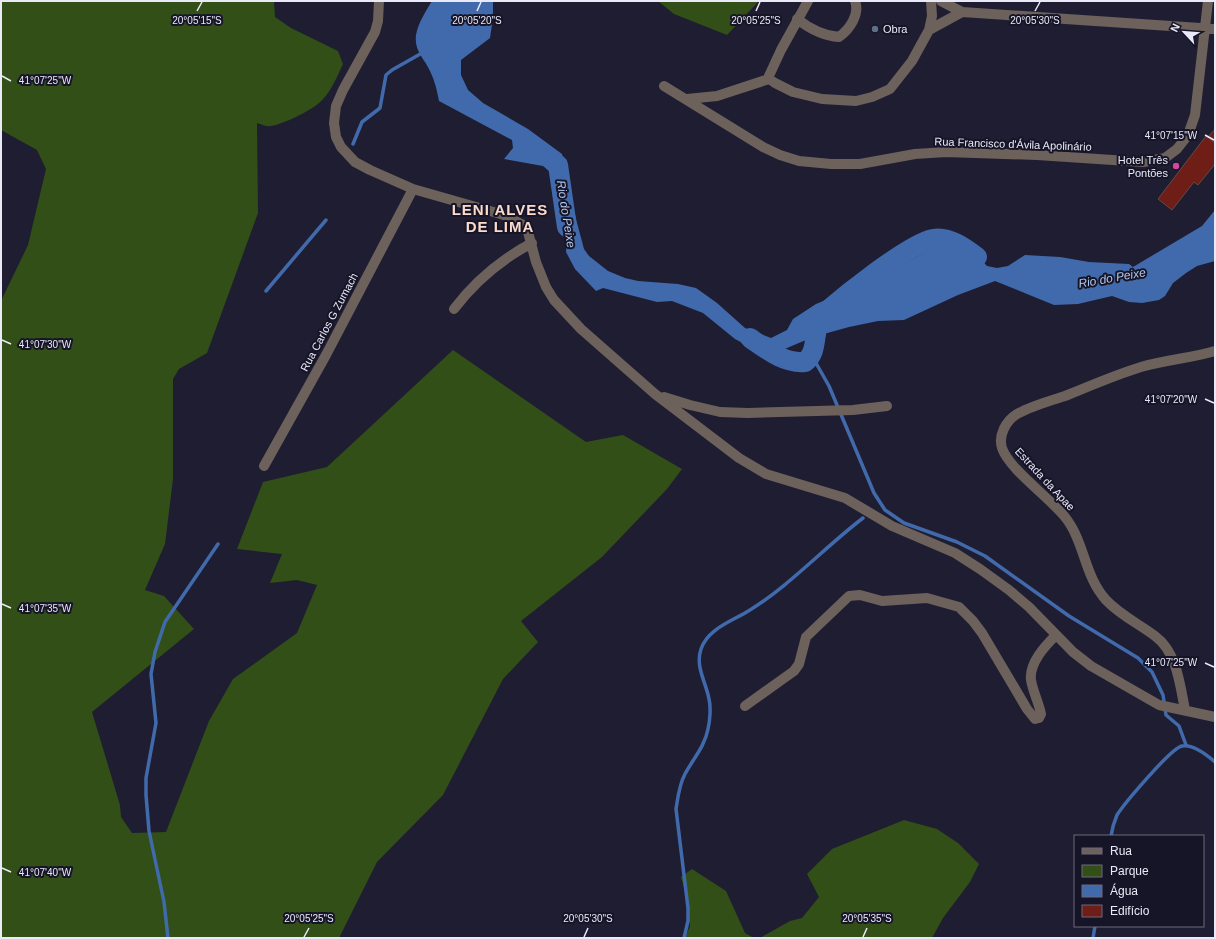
<svg xmlns="http://www.w3.org/2000/svg" width="1216" height="939" viewBox="0 0 1216 939" font-family="Arial,sans-serif">
	<style>
		.green { fill: #314f17 }
		.water { fill: #416aad }
		.lines { fill: none; stroke-linecap: round; stroke-linejoin: round }
		.stream { stroke: #416aad; stroke-width: 3.5 }
		.river { stroke: #416aad; stroke-width: 20 }
		.building { fill: #6f1d17; stroke: #644945 }
		.street { stroke: #6c615b; stroke-width: 10 }
		.ticks { fill: none; stroke: #e9e9f7; stroke-width: 1.5 }
		.service-dot { fill: #5c6f8a; stroke: #161427; stroke-width: 1.5 }
		.hotel-dot { fill: #d1479c; stroke: #161427; stroke-width: 1.5 }
		.labels { text-anchor: middle; dominant-baseline: central; stroke-width: 4; stroke-linejoin: round; paint-order: stroke }
		.poi-label { font-size: 11px; fill: #e9e9f7; stroke: #161427; text-anchor: start }
		.street-label { font-size: 11px; fill: #e9e9f7; stroke: #161427 }
		.water-label { font-size: 12px; font-style: italic; fill: #b0c8ed; stroke: #161427 }
		.district-label { font-size: 15px; font-weight: bold; letter-spacing: 1px; fill: #fadbcc; stroke: #161427 }
		.ticks-label { font-size: 10px; text-anchor: middle; fill: #e9e9f7; stroke: #161427; stroke-width: 4; stroke-linejoin: round; paint-order: stroke }
	</style>
	<rect width="100%" height="100%" fill="#1f1d31"/>
	<path class="green" d="M1,1h273l1,16 16,11 47,23 5,13c-6,13 -13,30 -24,39 -9,8 -42,25 -53,23 -3,-1 -6,-2 -9,-3l1,90 -51,140 -28,16 -6,10v100l-8,65 -20,46 19,6 30,33 -102,83 28,93 1,12 11,16 34,-1 43,-111 24,-42 64,-46 20,-48 -20,-5 -27,3 12,-29 -45,-5 26,-67 64,-15 126,-117 133,92 37,-7 59,34 -15,20 -65,68 -81,64 17,21 -35,37 -60,116 -66,67 -38,76h-338v-637l27,-56 18,-76 -9,-19 -36,-20z
		M658,1h101l-32,34 -53,-21z
		M904,820l33,9 21,14 21,21 -9,18 -27,36 -11,20h-172l30,-17 12,-3 17,-21 -12,-23 25,-25z
		M692,869l34,22 19,42 9,5h-69l5,-12 -5,-35 -4,-14z"/>
	<path class="water" d="M432,1h61v17l-3,20 -29,22v15l7,15 15,13 45,26 34,25 14,65 8,30 5,7 19,15 17,7 13,3 40,3 18,4 21,15 28,25 26,10 16,-8 6,-11 23,-15 65,-27 56,-32 20,-3 11,4 19,20 10,2 11,-2 17,-11 35,2 29,5 40,2 4,3 69,-41 13,-16v51l-18,5 -11,7 -13,10 -8,13 -6,4 -17,3 -13,-1 -17,-6 -34,8 -24,1 -59,-24 -37,14 -54,25 -26,1 -29,6 -36,10 -26,11 -22,7 -30,-16 -32,-26 -31,-12 -15,1 -54,-14 -7,3 -21,-22 -9,-17 2,-21 -8,-17 4,-18 -1,-9 -8,-11 -12,-10 -39,-7 9,-11 -1,-8 -73,-39c-2,-10 -4,-20 -9,-30 -6,-13 -16,-20 -14,-36 2,-12 10,-24 16,-34z"/>
	<g class="lines">
		<path class="stream" d="M353,144l9,-22 18,-14 6,-33 6,-5 30,-17
			M266,291l60,-71
			M812,356l17,30 45,107 11,17 19,13 53,19 28,14 84,60 69,42 14,14 11,23 3,20 13,11 7,19
			M1111,836c1,-7 3,-14 6,-21 7,-11 54,-67 65,-69 11,-2 25,9 33,16
			M168,938l-4,-36 -15,-71 -3,-36v-17l10,-55 -5,-49 4,-22 10,-30 53,-78
			M684,938l4,-17v-13l-12,-99c2,-12 3,-24 9,-35 8,-15 20,-28 23,-45 2,-8 3,-22 1,-30 -3,-17 -14,-32 -8,-50 7,-21 32,-28 49,-39 39,-24 75,-63 113,-92
			M1093,938l2,-12"/>
		<path class="river" d="M554,162l4,3 9,62
			M750,338c16,11 34,26 55,24 14,-10 7,-31 17,-47 21,-18 86,-71 111,-76 16,-3 32,9 44,18"/>
	</g>
	<path class="building" d="M1215,129v14l-7,-6z
		M1206,136l9,7v21l-17,21 -4,-3 -22,28 -14,-11z"/>
	<g class="lines">
		<path class="street" d="M379,1l-1,20 -3,11 -32,58 -7,16 -2,17 2,14 5,10 14,15 15,8 43,19 91,26 19,10 5,7 8,30 10,25 8,13 27,29 74,65 84,64 27,16 79,24 47,28 63,27 25,16 29,21 20,17 44,45 18,14 68,39 56,12
			M808,1l-27,49 -13,28 7,5 18,9 29,7 34,2 16,-4 18,-8 22,-28 17,-31 33,-18
			M941,1l21,11 253,17
			M797,19c13,10 26,17 42,18 11,-8 21,-23 16,-36
			M929,30l3,-14 -1,-15
			M664,86l99,61 17,8 19,6 32,3h29l55,-10 31,-2 91,3 106,7 22,-4 12,-9 11,-14 7,-20 13,-114
			M687,99l30,-3 52,-17
			M454,309c22,-29 46,-49 78,-66
			M664,397l26,8 30,7 28,1 105,-3 34,-4
			M264,466l62,-111 87,-166
			M745,706l49,-35 5,-7 7,-27 43,-41 11,-1 22,6 45,-3 32,9 14,14 9,12 45,76 8,10 4,-1 2,-4c-2,-11 -8,-22 -10,-34 -2,-17 14,-34 25,-45
			M1185,710c-5,-25 -8,-58 -30,-74 -16,-12 -35,-21 -49,-36 -22,-24 -21,-58 -41,-83 -16,-20 -56,-48 -63,-69 -4,-13 4,-27 15,-34 14,-8 32,-13 48,-18 25,-10 50,-21 76,-29 24,-7 50,-9 74,-16"/>
	</g>
	<path class="ticks" d="M197,11l5,-9M477,11l4,-9M756,11l4,-9M1035,11l5,-9M2,76l9,5M1205,135l9,5M2,340l9,4M1205,399l9,4M2,604l9,4M1205,663l9,4M2,868l9,4M304,937l5,-9M584,937l4,-9M863,937l4,-9"/>
	<circle class="service-dot" cx="875" cy="29" r="4"/>
	<circle class="hotel-dot" cx="1176" cy="166" r="4"/>
	<g class="labels">
		<g class="poi-label">
			<text x="883" y="29">Obra</text>
			<text x="1168" y="160" text-anchor="end">Hotel Três<tspan x="1168" dy="13">Pontões</tspan></text>
		</g>
		<g class="street-label">
			<text transform="translate(1013 144) rotate(2)">Rua Francisco d'Ávila Apolinário</text>
			<text transform="translate(329 322) rotate(-62)">Rua Carlos G Zumach</text>
			<text transform="translate(1045 479) rotate(47)">Estrada da Apae</text>
		</g>
		<g class="water-label">
			<text transform="translate(566 214) rotate(81)">Rio do Peixe</text>
			<text transform="translate(1112 278) rotate(-10)">Rio do Peixe</text>
		</g>
		<g class="district-label">
			<text x="500" y="209">LENI ALVES<tspan x="500" dy="17">DE LIMA</tspan></text>
		</g>
	</g>
	<g class="ticks-label">
		<text x="197" y="24">20°05'15"S</text>
		<text x="477" y="24">20°05'20"S</text>
		<text x="756" y="24">20°05'25"S</text>
		<text x="1035" y="24">20°05'30"S</text>
		<text x="45" y="84">41°07'25"W</text>
		<text x="1171" y="139">41°07'15"W</text>
		<text x="45" y="348">41°07'30"W</text>
		<text x="1171" y="403">41°07'20"W</text>
		<text x="45" y="612">41°07'35"W</text>
		<text x="1171" y="666">41°07'25"W</text>
		<text x="45" y="876">41°07'40"W</text>
		<text x="309" y="922">20°05'25"S</text>
		<text x="588" y="922">20°05'30"S</text>
		<text x="867" y="922">20°05'35"S</text>
	</g>
	<rect width="1216" height="939" fill="none" stroke="#e9e9f7" stroke-width="4"/>
	<rect x="1074" y="835" width="130" height="92" fill="#161427" stroke="#6a697a"/>
	<rect x="1082" y="848" width="20" height="6" fill="#6c615b" stroke="#6a697a"/>
	<text x="1110" y="855" font-size="12" fill="#e9e9f7">Rua</text>
	<rect x="1082" y="865" width="20" height="12" fill="#314f17" stroke="#6a697a"/>
	<text x="1110" y="875" font-size="12" fill="#e9e9f7">Parque</text>
	<rect x="1082" y="885" width="20" height="12" fill="#416aad" stroke="#6a697a"/>
	<text x="1110" y="895" font-size="12" fill="#e9e9f7">Água</text>
	<rect x="1082" y="905" width="20" height="12" fill="#6f1d17" stroke="#6a697a"/>
	<text x="1110" y="915" font-size="12" fill="#e9e9f7">Edifício</text>
	<g transform="translate(1184 32) rotate(296)" stroke="#161427" stroke-width="3" paint-order="stroke">
	<path d="M0-3L7 15L0 10L-7 15Z" fill="#e9e9f7"/>
	<text y="-6" font-size="11" font-weight="bold" text-anchor="middle" fill="#e9e9f7">N</text>
	</g>
</svg>
